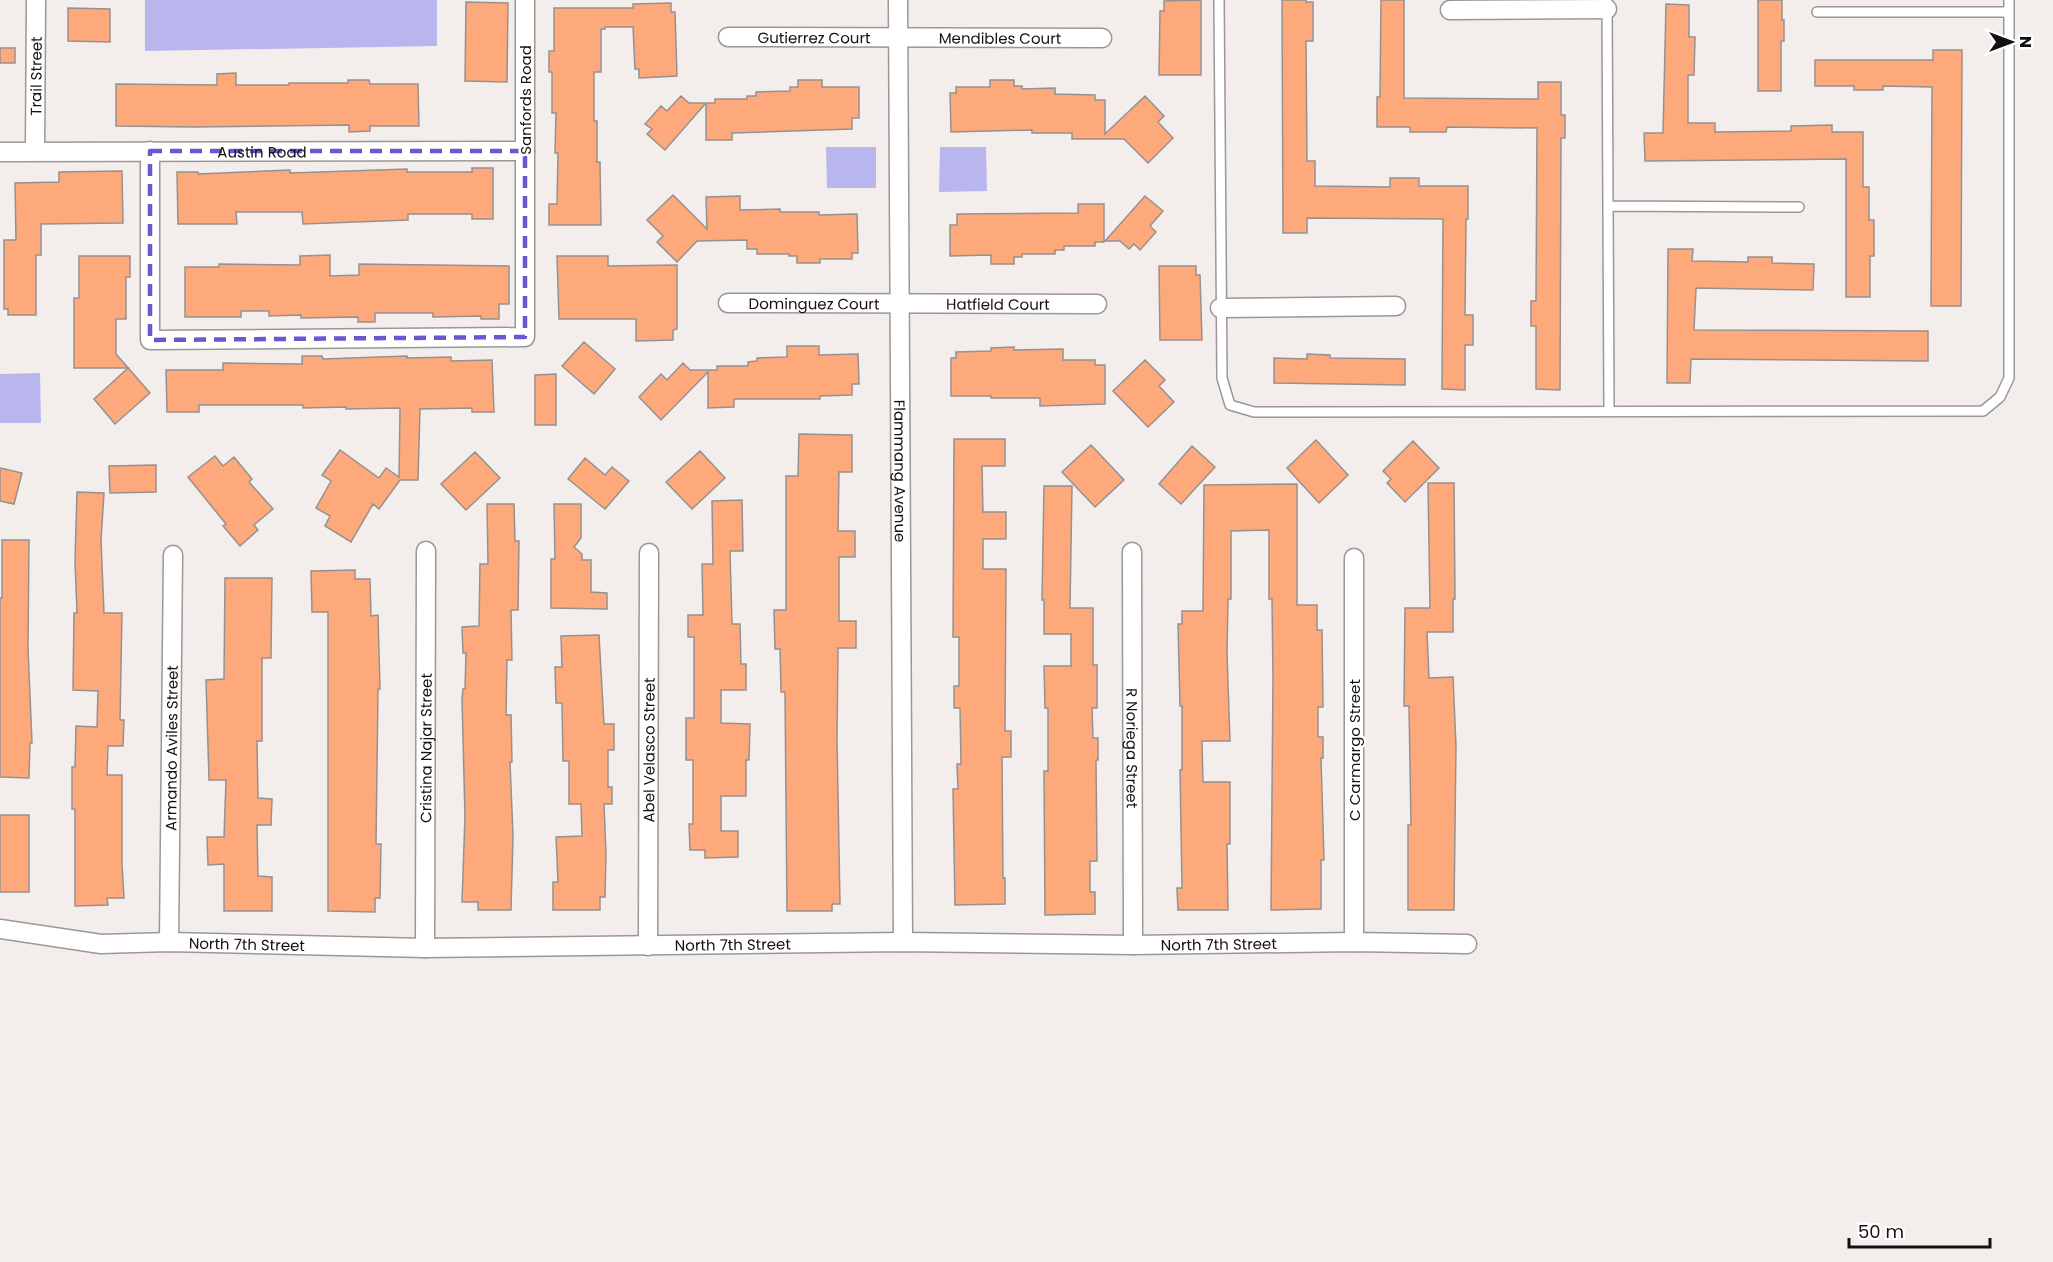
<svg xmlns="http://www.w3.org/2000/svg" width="2053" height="1262" viewBox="0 0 2053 1262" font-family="Poppins,sans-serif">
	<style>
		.green { fill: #b9b6ee }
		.building { fill: #fda97b; stroke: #96918f; stroke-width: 1.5 }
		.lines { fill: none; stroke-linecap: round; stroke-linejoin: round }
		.service-casing { stroke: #9b9795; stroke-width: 12 }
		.minor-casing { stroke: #9b9795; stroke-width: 21 }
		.service { stroke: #fff; stroke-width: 9 }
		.minor { stroke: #fff; stroke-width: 18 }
		.marked { fill: none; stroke: #6d57d1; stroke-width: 4.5; stroke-dasharray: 12 8; stroke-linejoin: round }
		.labels { text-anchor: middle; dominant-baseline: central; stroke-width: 5; stroke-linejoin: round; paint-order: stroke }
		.street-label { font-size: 15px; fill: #131110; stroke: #fff }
	</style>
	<rect width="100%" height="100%" fill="#f3eeec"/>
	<path class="green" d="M145,0h292v46l-292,5z
		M826,147h50v41h-49z
		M940,147h46l1,44 -48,1z
		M40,373l1,50h-41v-49z"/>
	<path class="building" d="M1201,0v75h-42l1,-64h4v-10z
		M1282,0h24v2h7v39h-7l1,120h8v25l75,1v-9h29v8h49v33h-2l-1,96h8v30h-8v45l-23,-1 1,-170 -136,-1v15h-24z
		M1381,0h23v98l134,1v-17h23v33h4v23h-4l-1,252 -24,-1v-63h-5v-25h5l1,-173 -90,-1 -1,5h-36v-5h-33v-30h3z
		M1758,0h24v20h2v21h-3v50h-23z
		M466,2l42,1 -1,79 -42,-1z
		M671,3v9h4l2,64 -38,2v-9h-4l-2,-42h-28v2h-4v43h-7v49h3v41h3l1,63h-52v-21h8l1,-51h-3l1,-40h-4v-41h-3v-21h5v-43h79v-4z
		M1666,4l23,1v32h6l-1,38h-6v48h27v9l76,-1v-5l41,-1v7h31v55h6v33h5v36h-4v41h-24v-138l-201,2 -1,-28h19z
		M68,8l42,1v33l-42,-1z
		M0,48h15v15h-15z
		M1933,50h29l-1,256h-30l1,-219 -49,-1v4h-29v-4h-39v-26h118z
		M236,73v12h53v-2h59v-3h21l1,4h48l1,42h-49v5l-21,1v-7l-155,2 -78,-1v-42l101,1v-11z
		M798,80h24v7h37v31h-7v11l-120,4v7h-26v-37h9v-4h32v-3h9v-4l34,-1v-4h8z
		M990,80h24v6h8v3l33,-1v6l40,1v5h10v34l40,-38 19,20 -6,6 15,16 -25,25 -24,-24h-52v-6h-40v-3l-81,2 -1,-39h6v-6h34z
		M681,96l8,7h17l-41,47 -18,-16 5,-5 -7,-5 16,-18 6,5z
		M472,168h21v51h-21v-5h-64v6l-105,4 -1,-12h-66l1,12h-59l-1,-52h21v2l92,-4v3l117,-4v3h65z
		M122,171l1,52 -82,1v31h-5v60h-28v-6h-4v-69h12l-1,-57 44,-1v-10z
		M673,195l34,34 -1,-32 34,-1v14l40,-1v3h39v3l38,-1 1,39h-6v6h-32v4h-23v-7h-8v-2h-32v-5h-10v-9l-50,1 -20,21 -20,-20 6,-6 -16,-16z
		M1145,196l18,15 -13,15 6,6 -16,18 -6,-6 -5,5 -9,-8h-15z
		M1078,204h26v38h-9v4h-31v4h-9v4h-33v3h-8v7h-23v-9l-41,1v-31h7v-11l121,-1z
		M1668,249h25l-1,12 56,1v-5h24v6l42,1 -1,26 -117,-2 -2,42 234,1v30l-237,-2 -1,24h-23z
		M330,255v21l29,-1v-11l150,2v38h-10v15h-18v-3l-48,1v-4h-58v9h-17v-5l-57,1v-3l-32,1v-5h-28v6h-56v-50h34v-3l81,1v-9z
		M79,256h51v21h-4v42h-10v35l34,39 -35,31 -21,-25 34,-31h-54v-70h5z
		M557,256h51v10l69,-1v64l-4,1v10l-37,1v-22h-77z
		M1159,266h37v9h4l2,65h-42z
		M584,342l31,27 -21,25 -32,-28z
		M787,346h32v9l39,-1 1,30h-7v11l-32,1v3h-86v8l-26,1v-36l-47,48 -22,-23 22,-23 6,6 16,-17 7,7h27v-4h31v-4l9,-1v-3l30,-1z
		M1014,347v3l49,-1v11h32v5h10v39l-65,2v-8h-49v-2h-40v-38h5v-6l35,-1v-3z
		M1307,354l23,1v3l75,1v26l-131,-2v-25l33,1z
		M302,356h20l1,3 84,-3v2l44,-1v4l41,-1 2,52h-22v-4l-52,1 -2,71h-18l-21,29 -6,-5 -22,38 -26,-16 5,-10 -14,-8 15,-27 -9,-6 18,-25 39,28 7,-10 13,9 1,-69 -54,1v-2l-43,1v-3h-104v7h-32l-1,-42h57v-7l79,1z
		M1145,360l20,20 -6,6 15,16 -26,25 -35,-36z
		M556,374v51h-21v-50z
		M799,434l53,1v37h-13l-1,59h17v26h-16v64h17v27h-18l-1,90 3,166h-8v7h-45l-2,-219h-4l-1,-43h-5l-1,-39h12v-134h12z
		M954,439h51v27h-23l1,46h23v27h-23v30h23l-1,162h6v26h-9l1,121h2v26l-50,1 -2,-116h5l-1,-25h4l-1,-56h-6v-22h5v-49h-6z
		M1316,440l32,35 -29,28 -32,-35z
		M1413,441l26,27 -34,34 -18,-19 4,-4 -8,-8z
		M1091,445l33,35 -29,27 -33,-35z
		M1192,446l23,21 -34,37 -22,-20z
		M700,451l25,27 -33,31 -26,-27z
		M475,452l25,26 -34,32 -25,-26z
		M215,456l8,10 11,-9 18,22 -3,3 24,27 -19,16 4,5 -18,16 -17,-20 3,-2 -38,-47z
		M585,458l20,17 7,-8 17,14 -24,28 -37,-30z
		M156,465v27l-46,1 -1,-27z
		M0,468l22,5 -8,31 -14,-3z
		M1428,483h26l1,116h-2v33h-26l2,46 24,-1 3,69 -2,164h-46v-85h3l-2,-119h-5l1,-98h25z
		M1297,484v121h20v25h5l1,77h-5v30h5v21h-2l3,102h-3v49l-50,1 2,-232 -1,-79h-3v-69l-38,1v68h-3l-1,54 3,88h-28l1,41h27v62h-3l1,66h-50l-1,-22h5l-2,-118h2v-64h-2l-2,-82h4v-13h21l1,-126z
		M1044,486h28l-2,122h23v57h4v43h-5l1,30h5v22h-2l1,101h-7v31h5v22l-50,1 -1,-144h4v-63h-3l-1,-42h27v-32h-27v-34h-2z
		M77,492l27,1 -3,47 3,73h18l-2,107h4l-1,26h-15l-1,29h15v89l2,34h-17l1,7 -33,1v-97h-3v-42h3l1,-41 21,1 1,-36 -25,-1 1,-77h3l-2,-52z
		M742,500l1,51h-13l2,73h8l1,40h5v26h-25v33l29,1 -1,36h-3v36h-25v35h17v26l-33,1v-8h-15l-1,-26h4v-64h-7v-42h8v-81h-6v-22h15l-1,-51h11l-1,-63z
		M487,504h27l1,37h4l-1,69h-7l1,50h-5l-1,55h5l1,47h-2l3,74 -2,74h-33v-8h-16l3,-86 -3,-117 1,-10h2l1,-36h-3l-1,-26 17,-1 1,-62h8z
		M554,504h27v34l-7,9 8,7v6h9v32l16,1v16l-56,-1v-49h4z
		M2,540h27l-1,108 4,95h-2l-1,35 -29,-1v-179h2z
		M355,570v9h15l1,37 7,-1 2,74h-2l-2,155h5l-1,54h-5v14l-47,-1v-299h-16l-1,-41z
		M225,578h47l-1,80h-9v83h-5l1,57 14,1 -1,26h-14l1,51 14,1v34h-48v-47l-16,1 -1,-28h17l2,-57h-17l-3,-100 18,-1z
		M599,635l5,89h10v26h-6v37h4v17h-8l2,50 -1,43h-5v13h-47v-28h5l-2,-45 26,-1 -1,-32h-12v-43h-6l-1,-58h-6l-1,-36h7l-1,-31z
		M0,815h29v77h-29z"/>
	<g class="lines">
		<g class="service-casing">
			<path id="service" d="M1219,0l3,378 8,27 24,7 729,-1 17,-14 9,-19v-378
				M1607,0l2,411
				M1817,12h192
				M1608,206l191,1"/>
		</g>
		<g class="minor-casing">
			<g id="minor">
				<path id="s1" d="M898,0l5,942"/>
				<path d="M1450,10l157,-1"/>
				<path id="s2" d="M728,37l374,1"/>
				<path id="s3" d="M35,151l1,-151"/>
				<path d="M150,151v189l375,-3v-337"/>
				<path id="s4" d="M0,152l525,-1"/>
				<path id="s5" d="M728,303l369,1"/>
				<path d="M1220,308l176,-2"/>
				<path id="s6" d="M1132,552l1,393"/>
				<path d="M1354,558v384"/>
				<path id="s7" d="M0,929l101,15 68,-2 256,6 478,-6 230,3 221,-3 113,2"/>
				<path id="s8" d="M169,942l4,-387"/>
				<path id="s9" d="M648,946l1,-393"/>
				<path id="s10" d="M425,948l1,-397"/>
			</g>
		</g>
		<use href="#service" class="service"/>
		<use href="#minor" class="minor"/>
	</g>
	<path class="marked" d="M150,151h375v186l-375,3z"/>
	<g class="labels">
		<g class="street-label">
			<text stroke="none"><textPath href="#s2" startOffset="86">Gutierrez Court</textPath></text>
			<text stroke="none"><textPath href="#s2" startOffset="272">Mendibles Court</textPath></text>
			<text stroke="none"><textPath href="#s3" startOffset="75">Trail Street</textPath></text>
			<text transform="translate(525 100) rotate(-90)">Sanfords Road</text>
			<text stroke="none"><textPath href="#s4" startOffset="262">Austin Road</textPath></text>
			<text stroke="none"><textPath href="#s5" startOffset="86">Dominguez Court</textPath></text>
			<text stroke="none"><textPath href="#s5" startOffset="270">Hatfield Court</textPath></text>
			<text stroke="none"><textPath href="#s1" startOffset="471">Flammang Avenue</textPath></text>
			<text stroke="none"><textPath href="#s8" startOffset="194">Armando Aviles Street</textPath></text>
			<text stroke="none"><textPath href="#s10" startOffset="200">Cristina Najar Street</textPath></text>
			<text stroke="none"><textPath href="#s6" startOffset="196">R Noriega Street</textPath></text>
			<text stroke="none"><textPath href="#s9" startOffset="196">Abel Velasco Street</textPath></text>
			<text transform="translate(1354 750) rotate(-90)">C Carmargo Street</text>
			<text stroke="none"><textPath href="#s7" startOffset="248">North 7th Street</textPath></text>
			<text stroke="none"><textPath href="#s7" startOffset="1220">North 7th Street</textPath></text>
			<text stroke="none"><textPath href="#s7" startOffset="734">North 7th Street</textPath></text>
		</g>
	</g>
	<g transform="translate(2011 42) rotate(90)" stroke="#ffffff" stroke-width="4.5" paint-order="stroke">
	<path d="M0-4.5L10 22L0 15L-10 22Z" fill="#131110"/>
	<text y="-9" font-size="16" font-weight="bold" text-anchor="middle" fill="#131110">N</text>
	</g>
	<path d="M1849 1238v9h141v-9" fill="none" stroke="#131110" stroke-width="3"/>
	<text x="1858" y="1238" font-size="18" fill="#131110" stroke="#ffffff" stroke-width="4.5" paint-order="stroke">50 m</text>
</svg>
